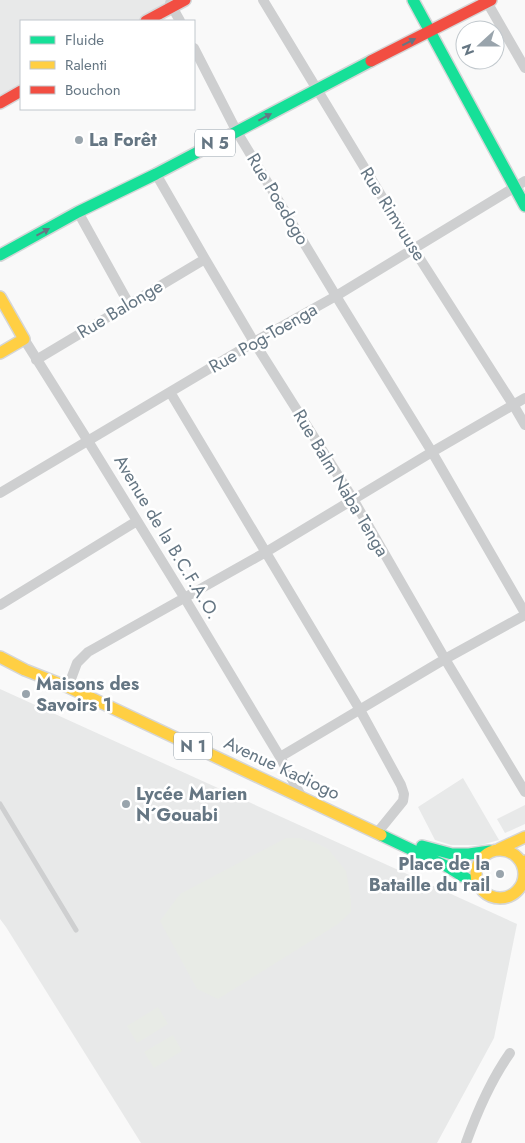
<svg xmlns="http://www.w3.org/2000/svg" width="525" height="1143" viewBox="0 0 525 1143" font-family="Jost,sans-serif">
	<style>
		.built { fill: #e8e9e9 }
		.pitch { fill: #e8ebe6 }
		.lines { fill: none; stroke-linecap: round; stroke-linejoin: round }
		.fast-casing { stroke: #d5d6d7; stroke-width: 14 }
		.slow-casing { stroke: #d5d6d7; stroke-width: 14 }
		.jam-casing { stroke: #d5d6d7; stroke-width: 14 }
		.lane { stroke: #cecfd0; stroke-width: 5 }
		.street { stroke: #cecfd0; stroke-width: 10 }
		.fast { stroke: #16e098; stroke-width: 11 }
		.slow { stroke: #ffcf43; stroke-width: 11 }
		.jam { stroke: #f24e42; stroke-width: 11 }
		.oneway { fill: #657683 }
		.poi-dot { fill: #99a4ac; stroke: #fff; stroke-width: 2 }
		.labels { text-anchor: middle; dominant-baseline: central; stroke-width: 5; stroke-linejoin: round; paint-order: stroke }
		.shield { fill: #fff; stroke: #939fa8; stroke-width: 1 }
		.shield-label { font-size: 16px; font-weight: bold; fill: #657683 }
		.poi-label { font-size: 18px; font-weight: bold; fill: #657683; stroke: #fff; text-anchor: start }
		.street-label { font-size: 18px; fill: #657683; stroke: #fff }
	</style>
	<rect width="100%" height="100%" fill="#f9f9f9"/>
	<path class="built" d="M0,0h185l-39,21h-125v70l-21,12z
		M0,689l517,235 -23,114 -57,105h-296l-135,-216 -6,-8z
		M463,778l36,62 -18,5h-30l-16,-5 -17,-33z
		M525,805v19l-20,9 -8,-14z"/>
	<path class="pitch" d="M286,838h13l17,5 12,6 18,22 5,29v12l-13,12 -120,75 -21,-10 -37,-68 20,-27z
		M158,1007l10,17 -31,19 -10,-17z
		M173,1035l9,16 -28,17 -10,-16z"/>
	<g class="lines">
		<g class="fast-casing">
			<path id="fast" d="M413,0l112,206
				M0,255l78,-43 78,-38 215,-113
				M381,835l67,32 32,20
				M422,846l30,8h17l21,-3"/>
		</g>
		<g class="slow-casing">
			<path id="slow" d="M0,297l24,42 -24,14
				M0,657l25,13 43,17 313,148
				M499,849l26,-12
				M476 874a24 24 0 1 1 48 0a24 24 0 1 1-48 0Z
				M522,864l3,-3"/>
		</g>
		<g class="jam-casing">
			<path id="jam" d="M146,21l39,-21
				M371,61l120,-61
				M0,103l21,-12"/>
		</g>
		<path class="lane" d="M0,804l76,126"/>
		<path class="street" d="M263,0l150,248 101,158 11,19
			M487,2l38,66
			M170,3l10,18
			M194,48l43,84 99,164 96,156 93,161
			M156,174l49,85 49,83 99,157 92,160 80,133
			M78,212l51,92
			M24,339l64,102 96,156 96,160 20,37
			M36,360l169,-101
			M170,392l190,318 41,75 3,9 -1,7 -26,32
			M0,493l254,-151 82,-46 189,-115
			M0,605l137,-84
			M68,687l9,-24 11,-11 178,-100 166,-100 93,-54
			M280,757l165,-98 80,-44
			M466,1143c11,-31 25,-63 44,-90"/>
		<use href="#fast" class="fast"/>
		<use href="#slow" class="slow"/>
		<use href="#jam" class="jam"/>
	</g>
	<defs><path id="oneway-solid" d="M-6-.8H1V-3.2L6.5 0L1 3.2V.8H-6Z" transform="scale(1.25)"/></defs>
	<g class="oneway">
		<use href="#oneway-solid" transform="translate(409 42) rotate(-27)"/>
		<use href="#oneway-solid" transform="translate(265 117) rotate(-28)"/>
		<use href="#oneway-solid" transform="translate(43 232) rotate(-29)"/>
	</g>
	<g class="poi-dot">
		<circle cx="79" cy="140" r="5"/>
		<circle cx="26" cy="694" r="5"/>
		<circle cx="126" cy="804" r="5"/>
		<circle cx="500" cy="874" r="5"/>
	</g>
	<g class="labels">
		<g class="shield">
			<rect x="195" y="129.5" width="40" height="27" rx="4"/>
			<rect x="174" y="732.5" width="38" height="27" rx="4"/>
		</g>
		<g class="shield-label">
			<text x="215" y="143">N 5</text>
			<text x="193" y="746">N 1</text>
		</g>
		<g class="poi-label">
			<text x="89" y="140">La Forêt</text>
			<text x="36" y="684">Maisons des<tspan x="36" dy="21">Savoirs 1</tspan></text>
			<text x="136" y="794">Lycée Marien<tspan x="136" dy="21">N´Gouabi</tspan></text>
			<text x="490" y="864" text-anchor="end">Place de la<tspan x="490" dy="21">Bataille du rail</tspan></text>
		</g>
		<g class="street-label">
			<text transform="translate(278 199) rotate(59)">Rue Poedogo</text>
			<text transform="translate(393 214) rotate(58)">Rue Rimvuuse</text>
			<text transform="translate(120 309) rotate(-31)">Rue Balonge</text>
			<text transform="translate(263 338) rotate(-30)">Rue Pog-Toenga</text>
			<text transform="translate(341 483) rotate(59)">Rue Balm Naba Tenga</text>
			<text transform="translate(167 537) rotate(59)">Avenue de la B.C.F.A.O.</text>
			<text transform="translate(282 768) rotate(25)">Avenue Kadiogo</text>
		</g>
	</g>
	<rect x="20" y="20" width="175" height="90" fill="#ffffff" stroke="#c1c8cd"/>
	<rect x="30" y="36" width="25" height="8" fill="#16e098" stroke="#c1c8cd"/>
	<text x="65" y="45" font-size="15" fill="#657683">Fluide</text>
	<rect x="30" y="61" width="25" height="8" fill="#ffcf43" stroke="#c1c8cd"/>
	<text x="65" y="70" font-size="15" fill="#657683">Ralenti</text>
	<rect x="30" y="86" width="25" height="8" fill="#f24e42" stroke="#c1c8cd"/>
	<text x="65" y="95" font-size="15" fill="#657683">Bouchon</text>
	<g transform="translate(480 45) rotate(249)"><circle r="24" fill="#ffffff" stroke="#c1c8cd"/>
	<path d="M0-4L9 19L0 12L-9 19Z" fill="#99a4ac"/>
	<text y="-8" font-size="14" font-weight="bold" text-anchor="middle" fill="#657683">N</text>
	</g>
</svg>
